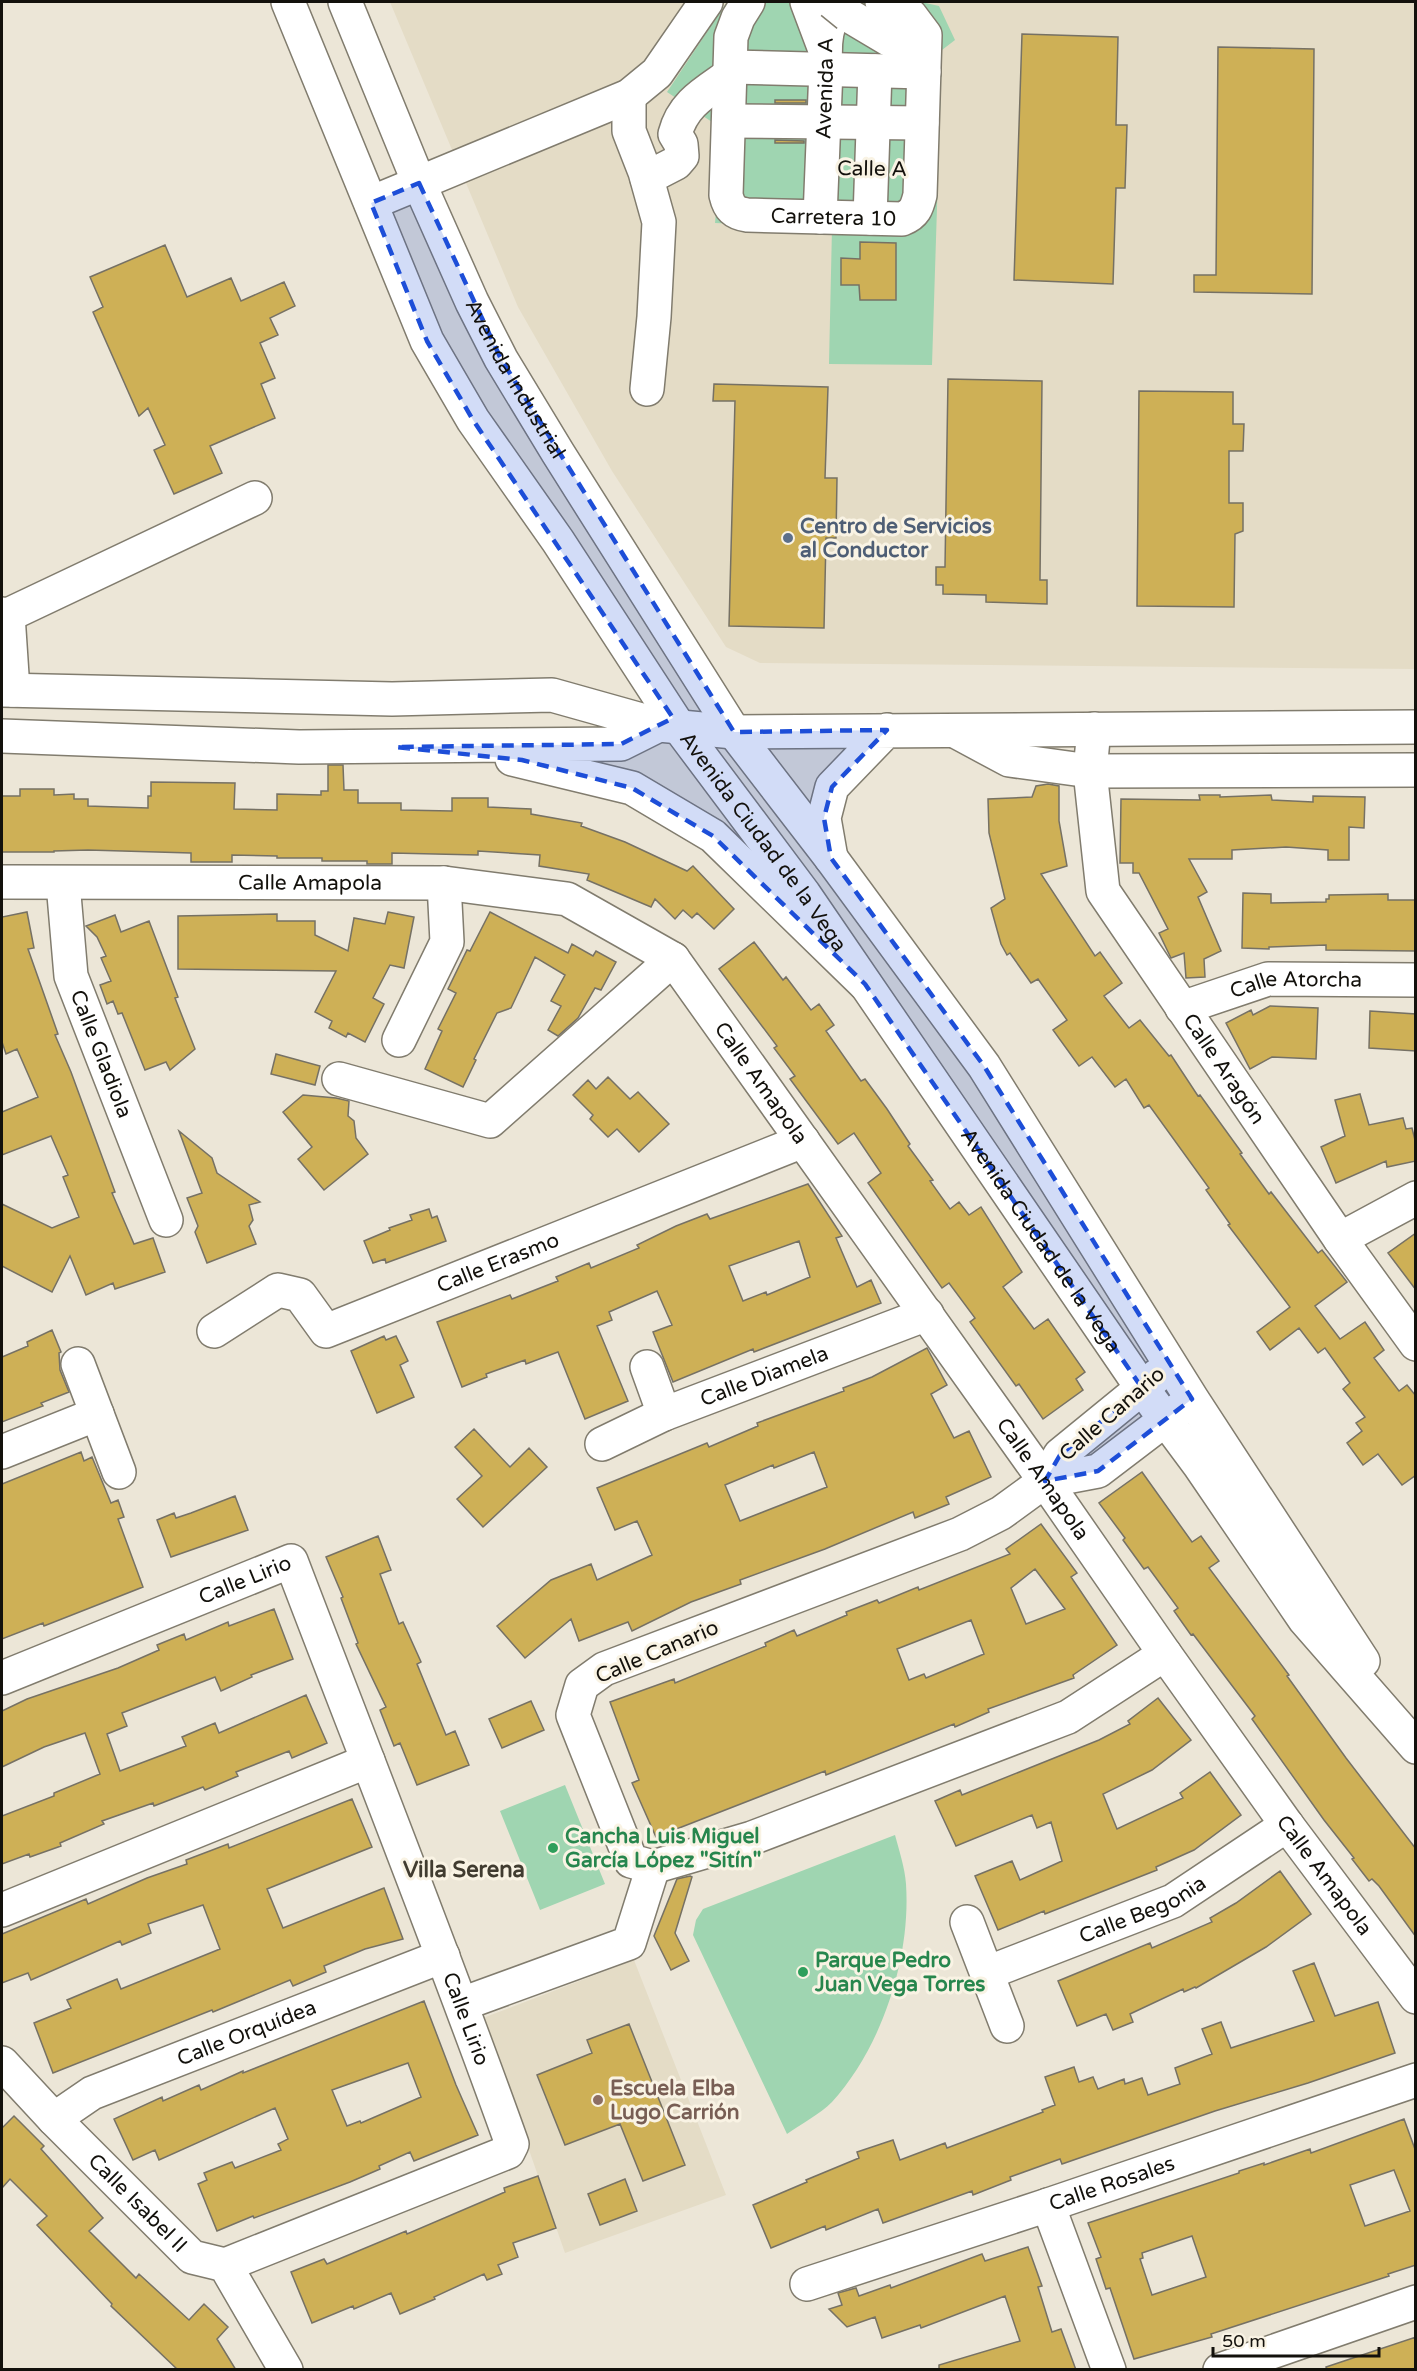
<svg xmlns="http://www.w3.org/2000/svg" width="1417" height="2371" viewBox="0 0 1417 2371" font-family="'Varela Round',sans-serif">
	<style>
		.built { fill: #e4dcc6 }
		.green { fill: #9fd5b1 }
		.building { fill: #ceb056; stroke: #767164; stroke-width: 1.5; fill-rule: evenodd }
		.lines { fill: none; stroke-linecap: round; stroke-linejoin: round }
		.minor-casing { stroke: #817c6e; stroke-width: 36 }
		.major-casing { stroke: #817c6e; stroke-width: 36 }
		.minor { stroke: #fff; stroke-width: 33 }
		.major { stroke: #fff; stroke-width: 33 }
		.minor-bridge-casing { stroke: #817c6e; stroke-width: 36; stroke-linecap: butt }
		.minor-bridge { stroke: #fff; stroke-width: 33 }
		.marked { fill: #1d4ed8; fill-opacity: 0.2; stroke: #1d4ed8; stroke-width: 4.5; stroke-dasharray: 12 8; stroke-linejoin: round }
		.service-dot { fill: #5c6f8a; stroke: #f9f3e4; stroke-width: 2 }
		.leisure-dot { fill: #2e9e5b; stroke: #f9f3e4; stroke-width: 2 }
		.education-dot { fill: #8d6e63; stroke: #f9f3e4; stroke-width: 2 }
		.labels { text-anchor: middle; dominant-baseline: central; stroke-width: 6; stroke-linejoin: round; paint-order: stroke }
		.street-label { font-size: 21px; fill: #13110c; stroke: #f9f3e4 }
		.service-label { font-size: 21px; font-weight: bold; fill: #4e5e75; stroke: #f9f3e4; text-anchor: start }
		.leisure-label { font-size: 21px; font-weight: bold; fill: #27864d; stroke: #f9f3e4; text-anchor: start }
		.education-label { font-size: 21px; font-weight: bold; fill: #785e54; stroke: #f9f3e4; text-anchor: start }
		.neighbourhood-label { font-size: 22px; font-weight: bold; fill: #413c30; stroke: #f9f3e4 }
	</style>
	<rect width="100%" height="100%" fill="#ece6d7"/>
	<path class="built" d="M390,2h1025v667l-655,-6 -34,-16 -114,-176 -94,-164z
		M634,1960l92,235 -161,58 -82,-235z"/>
	<path class="green" d="M727,2h194l18,4 16,34 -13,10 -10,315 -103,-1 3,-136 -117,-5 9,-93 -57,-38z
		M565,1785l40,99 -65,26 -40,-99z
		M895,1835c4,15 10,33 11,49 5,74 -24,163 -74,218 -12,12 -31,22 -45,32l-94,-199 3,-15 7,-11z"/>
	<path class="building" d="M1022,34l96,3 -2,88h11l-2,63h-9l-3,96 -99,-4z
		M1218,47l96,2 -2,245 -118,-2v-17h22z
		M775,100h31v3h-31z
		M775,140l29,1v2h-29z
		M860,242l36,1v57h-36l-1,-15h-18v-27l19,1z
		M165,245l22,52 44,-19 10,23 43,-19 11,24 -25,12 8,17 -18,8 15,35 -14,6 14,34 -65,28 12,27 -48,21 -20,-44 11,-5 -17,-37 -9,8 -46,-104 10,-5 -13,-30z
		M948,379l94,2 -2,199h7v24l-61,-2v-7l-43,-1v-9h-7v-18h9z
		M714,384l114,3 -3,91h12l-1,60h-10l-2,90 -95,-2 6,-225h-22z
		M1139,391l94,1v32h11l-1,27h-14v52h14v28l-8,3 -1,73 -97,-1z
		M328,765h15l1,25h14v13h43v7l51,1v-13h36v9l43,2v5l51,9 -1,3 44,16 62,29 6,-5 41,43 -20,20 -17,-16 -5,5 -9,-8 -8,9 -20,-20 -4,8 -64,-27 2,-6 -50,-8 1,-11 -62,-4v4l-86,-2v11h-25v-3h-45v-3h-45v-2l-45,-1v7h-41v-9l-103,-3 -34,1v1h-52v-56h18v-7h34v6l20,-1v5h14v7l60,2v-12h3v-14l84,1 -1,26 43,1v-16l44,1v-4h7z
		M1048,784l11,2v35l8,45 -26,8 54,82 5,-4 22,31 -18,13 25,32 11,-8 29,36 2,-1 27,41 2,-1 42,58 -2,1 29,40 2,-2 47,61 4,-3 25,32 -32,24 25,33 25,-17 19,28 -10,8 25,33 8,-6 9,11v79l-14,10 -24,-31 -15,11 -16,-22 15,-12 -6,-8 9,-6 -22,-28 7,-6 -25,-35 -7,5 -19,-25 -29,22 -13,-18 33,-25 -62,-82 2,-1 -24,-34 3,-2 -60,-83 -5,3 -18,-29 -11,8 -23,-30 -13,9 -26,-36 14,-10 -29,-41 -7,4 -21,-30 -3,2 -6,-11 -10,-36 14,-9 -16,-66 -1,-34 44,-2 4,-11z
		M1199,795h21v2l51,-2 1,5 41,2v-6l52,1 -1,31 -15,-1v33h-21v-10l-42,-3 -54,3v9h-43l18,33 -9,5 23,54 -17,8 1,18 -19,1 -2,-25 -13,5 -2,-4 -10,-21 9,-4 -29,-56h-6v-10h-13l1,-64 79,1z
		M1243,893l28,1v9l55,-1v-3h3v-4l59,-1v6h28v51l-90,-1v-5l-57,2v2l-27,-1z
		M27,912l7,36 -6,1 30,85 -3,1 16,37 44,120 -3,1 22,51 19,-6 12,34 -50,17 -2,-6 -27,12 -16,-39 -18,36 -50,-26v-62l50,24 27,-11 -16,-40 5,-2 -17,-39 -49,19v-43l36,-15 -21,-48 -11,5 -4,-12v-125z
		M388,912l26,5 -10,51 -14,-3 -17,33 11,6 -19,38 -17,-9 -2,4 -17,-9 3,-7 -17,-9 21,-41 -158,-2v-53l99,-2v7h38v14l33,16 6,-33 31,6z
		M490,912l78,41 4,-9 21,12 3,-5 20,11 -15,28 -6,-2 -17,30 -20,18 -10,-6 13,-24 -10,-5 14,-26 -30,-18 -24,51 -14,5 -23,46 2,1 -13,27 -38,-18 17,-38 -4,-2 18,-36 -8,-4 19,-39 3,1z
		M115,915l6,17 28,-11 29,76 -3,1 20,51 -25,21 -4,-8 -21,8 -23,-57 -4,1 -5,-13 -6,3 -7,-19 11,-4 -10,-23 5,-2 -9,-19 -11,-11z
		M754,942l29,38 3,-3 25,33 8,-6 15,21 -8,6 35,50 4,-2 22,30 23,35 -2,2 25,34 -3,1 20,28 9,-7 10,13 12,-8 41,65 -19,15 31,42 14,-10 37,53 -9,7 7,11 -40,29 -24,-35 -3,2 -46,-64 5,-4 -26,-35 -7,5 -74,-105 13,-10 -27,-40 -16,11 -48,-65 5,-3 -21,-28 3,-2 -58,-77z
		M1270,1006l48,2 -2,51 -44,-2 -22,12 -24,-46 25,-13 2,5z
		M1370,1011l46,3v37l-47,-3z
		M276,1054l44,12 -5,19 -44,-11z
		M608,1077l22,22 8,-7 31,32 -30,28 -22,-23 -9,8 -18,-18 3,-4 -20,-20 15,-15 8,9z
		M1360,1094l9,31 34,-7 3,11 6,-1 4,16v17l-29,6 -1,-6 -50,22 -15,-36 24,-11 -10,-36z
		M303,1095l33,3 13,3 -1,15 6,5 2,17 12,16 -44,36 -26,-31 14,-12 -29,-35z
		M179,1131l33,27 5,15 43,29 -11,3 4,15 -4,6 7,18 -49,19 -12,-31 3,-6 -11,-28 15,-5z
		M808,1184l34,52 -6,2 21,49 14,-7 10,23 -127,49 -1,-3 -80,33 -20,-50 19,-7 -15,-34 -48,21 3,8 -15,6 31,75 -43,18 -27,-67 -32,12 -1,-4 -39,14 1,3 -25,10 -25,-65 73,-27 2,4 46,-18 -2,-4 33,-14 2,5 48,-20 -2,-3 39,-19 31,-12 3,5zM799,1241l11,36 -43,18 -1,-3 -23,9 -14,-35z
		M429,1209l3,9 5,-2 9,25 -60,22 -1,-4 -12,4 -9,-22 26,-11 -1,-2 23,-8 -2,-5z
		M1416,1233v57l-28,-37z
		M52,1330l9,22 -2,1 1,17 9,22 -28,11 2,3 -41,16v-65l26,-11 -1,-4z
		M384,1336l2,4 10,-4 12,25 -8,4 14,32 -37,16 -26,-62z
		M927,1348l20,37 -16,9 23,44 15,-7 22,46 -45,20 3,7 -34,14 -2,-6 -88,37 -85,31 1,4 -50,18 -59,29 -4,-9 -49,19 -8,-22 -46,39 -28,-32 54,-46 40,-16 6,16 55,-25 -15,-34 -22,9 -18,-42 110,-45 2,4 49,-21 -1,-3 87,-32 -1,-3 29,-11zM814,1452l13,35 -87,34 -15,-36 48,-20 1,3z
		M474,1429l36,38 19,-19 18,19 -64,60 -26,-28 25,-23 -27,-29z
		M81,1452l3,9 8,-4 19,46 7,-3 6,17 -6,2 25,68 -99,39 -1,-3 -41,16v-155z
		M1142,1472l50,70 9,-6 18,25 -10,7 80,107 -2,1 59,82 70,91v88l-37,-51 -7,-7 -3,2 -17,-22 2,-1 -30,-38 -72,-101 3,-3 -62,-82 -2,1 -17,-24 4,-3 -30,-41 -4,2 -21,-29 2,-2 -26,-35z
		M235,1496l13,34 -77,27 -14,-37 17,-7 2,5 15,-5z
		M1041,1524l36,49 -6,4 46,68 -44,30 1,3 -86,31 1,3 -34,15 -1,-3 -128,51 -1,-4 -169,66 -24,-54 7,-3 -29,-78 64,-23 1,4 91,-37 -1,-3 29,-13 3,6 50,-21 -1,-3 31,-12 2,3 39,-16 1,3 91,-36 -4,-5zM1035,1569l30,40 -39,15 -15,-36zM971,1620l13,34 -58,24 -2,-4 -15,6 -12,-31z
		M378,1536l13,34 -11,4 19,50 4,-2 18,40 -4,2 29,71 9,-4 14,34 -52,20 -17,-42 -6,3 -14,-36 6,-3 -30,-63 2,-1 -17,-45 2,-1 -17,-40z
		M274,1609l19,50 -42,16 1,2 -31,14 -6,-14 -93,36 5,13 -20,8 13,37 66,-25 -4,-9 33,-14 4,10 87,-38 21,48 -35,15 -3,-7 -53,21 2,4 -33,14 -2,-3 -49,19 -1,-3 -51,18 2,3 -44,19 1,3 -31,11 -1,-3 -27,10v-48l52,-20v-3l46,-19 -15,-41 -41,14 -42,20v-56l25,-12 91,-31 41,-18 -2,-5 27,-11 2,6 42,-18 1,4z
		M1158,1698l33,42 -39,30 -49,24 14,35 66,-31 -3,-5 30,-21 31,43 -47,35 -38,17 1,3 -112,44 -1,-3 -46,19 -23,-54 37,-15 8,19 42,-19 -11,-39 -14,6 -5,-13 -76,31 -21,-45 25,-11 2,5 137,-55 31,-16 -2,-3z
		M531,1701l13,29 -42,18 -13,-29z
		M352,1799l20,48 -105,42 16,39 101,-40 19,51 -38,10 -41,17 2,6 -33,14 -3,-6 -77,32 -1,-2 -159,63 -19,-50 37,-15 -4,-8 50,-21 4,10 99,-40 -17,-44 -55,19 3,9 -29,12 -2,-4 -89,39 -3,-7 -26,10v-49l84,-35 2,5 59,-26 40,-14 -1,-4 42,-16 1,4z
		M1280,1871l31,43 -45,33 -70,41 -1,-1 -11,5 -1,-3 -53,25 3,8 -20,8 -7,-16 -29,12 -19,-45 92,-38 2,5 60,-26 -2,-4 26,-15z
		M690,1876l2,1 -17,56 14,28 -18,9 -17,-34 23,-57z
		M1314,1963l21,53 43,-14 17,51 -87,30 -93,28 -153,53 -2,-5 -50,18 1,3 -38,15 -1,-4 -89,32 -5,-14 -52,21 -1,-4 -54,22 -18,-43 54,-23 -1,-2 53,-22 -2,-6 36,-12 7,20 45,-17 2,5 96,-36 -1,-2 13,-5 -10,-28 29,-10 5,15 14,-5 5,12 26,-10 1,5 17,-6 6,17 32,-11 -5,-16 37,-14 -10,-25 19,-7 10,26 83,-27 -21,-50z
		M424,2001l32,84 22,50 -64,26 -4,-9 -31,14 1,3 -30,13 -96,36 -1,-2 -36,15 -19,-47 9,-4 -3,-7 28,-11 3,6 46,-18 -3,-6 10,-5 -13,-31 -116,52 -4,-10 -22,10 -19,-41 48,-22 1,4 36,-16 2,5 42,-19v2zM408,2063l13,34 -60,26 -1,-2 -13,5 -15,-36z
		M629,2024l56,141 -42,16 -23,-57 -55,21 -28,-70 55,-22 -5,-13z
		M14,2116l30,30 -3,3 62,69 -14,13 47,47 3,-4 50,46 15,-16 24,23 -11,12 19,31h-58l-67,-64 1,-2 -75,-79 10,-9 -37,-37 -8,9v-60z
		M1404,2119l12,33v113l-28,9 1,2 -178,58 1,3 -78,22 -24,-71 -4,1 -10,-30 5,-2 -13,-34 151,-50v-2l25,-8v2l46,-16 1,4zM1394,2170l16,41 -45,15 -15,-41zM1192,2236l14,41 -54,18 -12,-36 3,-1 -1,-5z
		M538,2176l18,52 -43,15 5,14 -20,8 4,9 -15,6 -3,-6 -50,23 1,2 -35,15 -9,-21 -37,16 -1,-3 -41,17 -21,-51 33,-13 3,5 79,-33 1,3 98,-42 -1,-4z
		M625,2179l12,32 -37,14 -12,-31z
		M1028,2247l14,39 -4,1 14,45 9,-3 15,41h-137v-5l81,-24 -15,-45 -84,32 -1,-3 -38,13 -7,-21 -28,10 -18,-18 13,-4 -4,-12 18,-5 3,8 31,-11 1,3 91,-34 3,7z
		M1416,2337v33h-89l-1,-3z"/>
	<g class="lines">
		<g class="minor-casing">
			<g id="minor">
				<path id="s1" d="M288,2l139,339 46,79 85,121 121,186 125,167 338,494 58,78 105,154 111,127"/>
				<path id="s2" d="M345,2l74,181 53,119 29,57 57,94 176,279 97,126 153,208 208,333 171,262"/>
				<path id="s3" d="M748,2l-10,16 -7,19 -5,158c3,13 8,18 21,20l155,4c13,-5 15,-12 18,-24l5,-160 -15,-20 -28,-13"/>
				<path d="M807,2l18,48"/>
				<path d="M848,15l42,25 34,5"/>
				<path d="M731,67l193,5"/>
				<path d="M629,96v35l16,41 14,50 -5,95 -7,72"/>
				<path d="M729,121l193,2"/>
				<path d="M647,178l29,-15 6,-7 -1,-12 -6,-10c8,-31 31,-42 56,-60"/>
				<path d="M371,203l258,-107 28,-23 49,-71"/>
				<path id="s4" d="M820,217l6,-148c-2,-26 -1,-47 16,-67"/>
				<path d="M870,218l5,-147"/>
				<path d="M2,614l6,1 247,-117"/>
				<path d="M8,615l5,75"/>
				<path id="s5" d="M1094,729l-4,42 13,120 237,348 76,105"/>
				<path d="M955,731l54,29 81,11 326,-1"/>
				<path id="s6" d="M2,882l442,1 123,16 106,60 372,522 120,173 122,171 129,172"/>
				<path id="s7" d="M63,883l8,93 95,244"/>
				<path id="s8" d="M1182,1008l86,-29 148,1"/>
				<path d="M399,1040l48,-98 -3,-59"/>
				<path d="M339,1079l151,42 183,-162"/>
				<path d="M1340,1239l76,-41"/>
				<path id="s9" d="M214,1331l64,-41 22,5 26,36 477,-190"/>
				<path d="M78,1364l41,108"/>
				<path d="M647,1367l17,47"/>
				<path d="M1158,1375l-98,80 -15,26 -44,32 -41,21 -356,135 -22,16 -9,30 58,146 22,6 99,-29 316,-121 97,-63"/>
				<path id="s10" d="M602,1444l62,-30 263,-100"/>
				<path d="M2,1452l95,-38"/>
				<path d="M1045,1481l53,-10 84,-64"/>
				<path id="s11" d="M2,1678l289,-117c74,194 151,387 221,583l-4,8 -283,113"/>
				<path d="M2,1910l366,-149"/>
				<path d="M967,1922l40,104"/>
				<path id="s12" d="M987,1973l186,-72 114,-76"/>
				<path d="M462,2004l167,-61 24,-76"/>
				<path id="s13" d="M2,2063l52,56 138,138 33,8 61,105"/>
				<path id="s14" d="M54,2119l38,-26 351,-137"/>
				<path d="M1048,2205l61,165"/>
				<path id="s15" d="M807,2284l241,-79 368,-125"/>
				<path d="M1220,2370l196,-68"/>
			</g>
		</g>
		<g class="major-casing">
			<path id="major" d="M2,690l390,9 160,-4 107,30 75,7 682,-5
				M2,736l297,11 322,-3 38,-19
				M512,759l120,29 81,48 152,148
				M831,858l-7,-40 8,-31 55,-57"/>
		</g>
		<use href="#minor" class="minor"/>
		<use href="#major" class="major"/>
		<g class="minor-bridge-casing">
			<path id="minor-bridge" d="M832,2l16,13"/>
		</g>
		<use href="#minor-bridge" class="minor-bridge"/>
	</g>
	<path class="marked" d="M419,183l82,176 233,373 153,-2 -55,57 -8,31 7,40 153,208 208,333 -94,72 -53,10 15,-26 82,-67 -277,-404 -152,-148 -81,-48 -110,-28 -126,-13 225,-3 52,-26 -200,-298 -46,-79 -56,-138z"/>
	<circle class="service-dot" cx="788" cy="538" r="6"/>
	<g class="leisure-dot">
		<circle cx="553" cy="1848" r="6"/>
		<circle cx="803" cy="1972" r="6"/>
	</g>
	<circle class="education-dot" cx="598" cy="2100" r="6"/>
	<g class="labels">
		<g class="street-label">
			<text stroke="none"><textPath href="#s4" startOffset="129">Avenida A</textPath></text>
			<text transform="translate(872 169) rotate(1)">Calle A</text>
			<text stroke="none"><textPath href="#s3" startOffset="315">Carretera 10</textPath></text>
			<text stroke="none"><textPath href="#s2" startOffset="414">Avenida Industrial</textPath></text>
			<text stroke="none"><textPath href="#s1" startOffset="970">Avenida Ciudad de la Vega</textPath></text>
			<text stroke="none"><textPath href="#s6" startOffset="308">Calle Amapola</textPath></text>
			<text stroke="none"><textPath href="#s8" startOffset="118">Calle Atorcha</textPath></text>
			<text stroke="none"><textPath href="#s7" startOffset="177">Calle Gladiola</textPath></text>
			<text stroke="none"><textPath href="#s5" startOffset="378">Calle Aragón</textPath></text>
			<text stroke="none"><textPath href="#s6" startOffset="840">Calle Amapola</textPath></text>
			<text stroke="none"><textPath href="#s1" startOffset="1456">Avenida Ciudad de la Vega</textPath></text>
			<text stroke="none"><textPath href="#s9" startOffset="328">Calle Erasmo</textPath></text>
			<text stroke="none"><textPath href="#s10" startOffset="176">Calle Diamela</textPath></text>
			<text transform="translate(1112 1414) rotate(-41)">Calle Canario</text>
			<text stroke="none"><textPath href="#s6" startOffset="1326">Calle Amapola</textPath></text>
			<text stroke="none"><textPath href="#s11" startOffset="262">Calle Lirio</textPath></text>
			<text transform="translate(657 1652) rotate(-23)">Calle Canario</text>
			<text stroke="none"><textPath href="#s6" startOffset="1812">Calle Amapola</textPath></text>
			<text stroke="none"><textPath href="#s12" startOffset="168">Calle Begonia</textPath></text>
			<text stroke="none"><textPath href="#s11" startOffset="802">Calle Lirio</textPath></text>
			<text stroke="none"><textPath href="#s14" startOffset="212">Calle Orquídea</textPath></text>
			<text stroke="none"><textPath href="#s15" startOffset="321">Calle Rosales</textPath></text>
			<text stroke="none"><textPath href="#s13" startOffset="195">Calle Isabel II</textPath></text>
		</g>
		<g class="service-label">
			<text x="800" y="526">Centro de Servicios<tspan x="800" dy="24">al Conductor</tspan></text>
		</g>
		<g class="leisure-label">
			<text x="565" y="1836">Cancha Luis Miguel<tspan x="565" dy="24">García López "Sitín"</tspan></text>
			<text x="815" y="1960">Parque Pedro<tspan x="815" dy="24">Juan Vega Torres</tspan></text>
		</g>
		<g class="education-label">
			<text x="610" y="2088">Escuela Elba<tspan x="610" dy="24">Lugo Carrión</tspan></text>
		</g>
		<g class="neighbourhood-label">
			<text x="464" y="1870">Villa Serena</text>
		</g>
	</g>
	<rect width="1417" height="2371" fill="none" stroke="#13110c" stroke-width="6"/>
	<path d="M1213 2347v9h166v-9" fill="none" stroke="#13110c" stroke-width="3"/>
	<text x="1222" y="2347" font-size="18" fill="#13110c" stroke="#f9f3e4" stroke-width="4.5" paint-order="stroke">50 m</text>
</svg>
